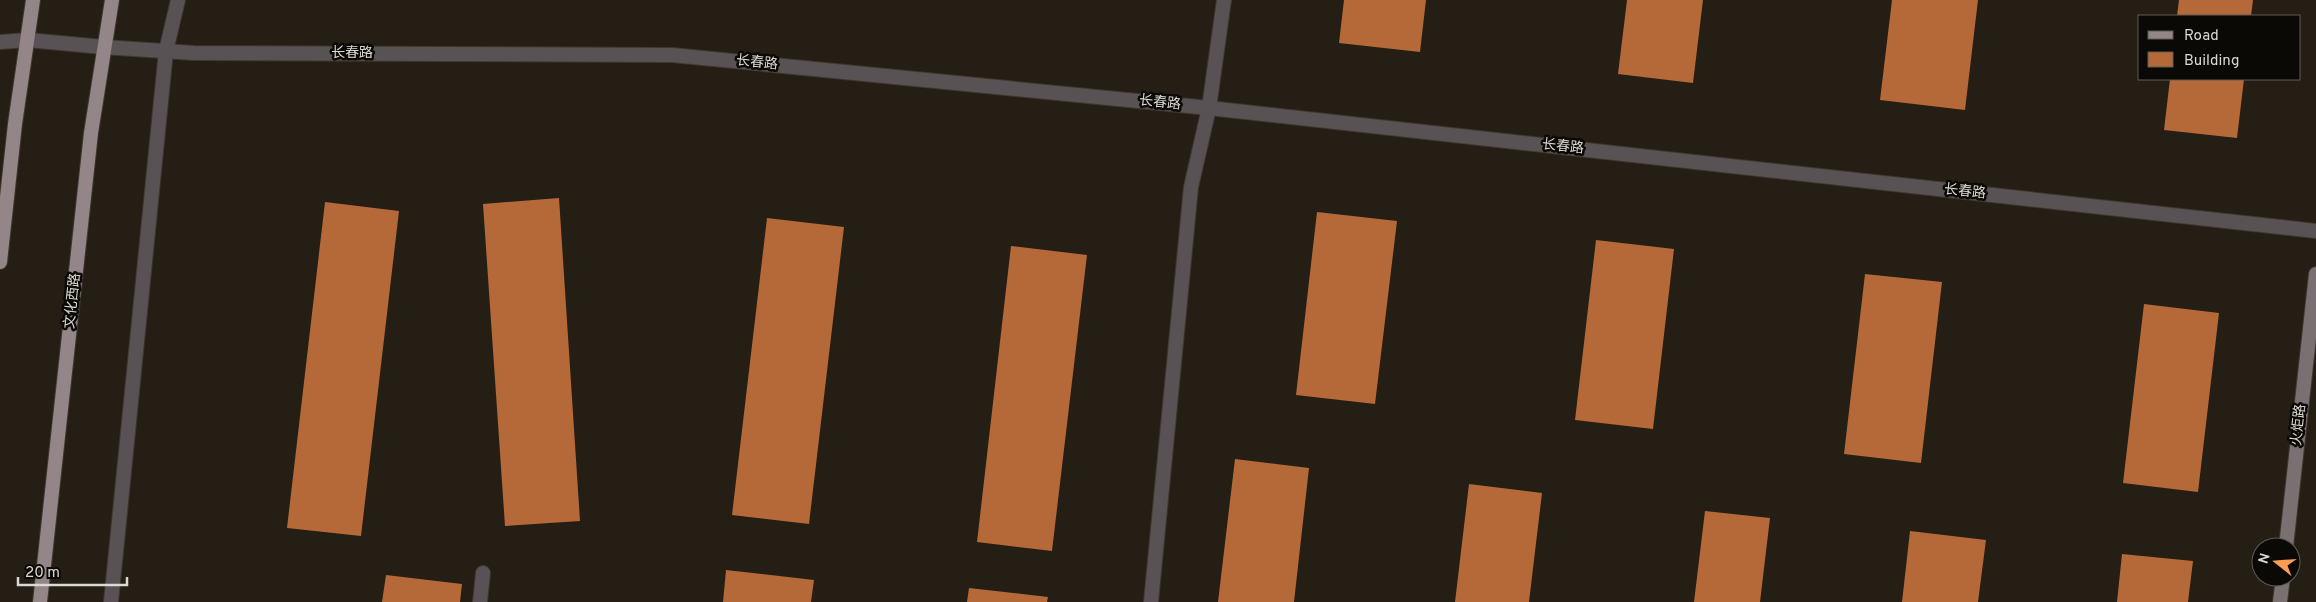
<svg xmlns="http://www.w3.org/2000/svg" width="2316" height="602" viewBox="0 0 2316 602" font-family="Overpass,'Noto Sans SC',sans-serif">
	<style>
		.building { fill: #b66938 }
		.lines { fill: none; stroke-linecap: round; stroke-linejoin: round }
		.service-casing { stroke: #3e382f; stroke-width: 16 }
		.minor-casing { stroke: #3e382f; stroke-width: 16 }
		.tertiary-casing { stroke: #3e382f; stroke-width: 16 }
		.secondary-casing { stroke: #3e382f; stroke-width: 16 }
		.primary-casing { stroke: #3e382f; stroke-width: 16 }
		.service { stroke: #595254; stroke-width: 14 }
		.minor { stroke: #595254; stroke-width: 14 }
		.tertiary { stroke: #595254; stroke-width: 14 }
		.secondary { stroke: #7a6f71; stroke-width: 14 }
		.primary { stroke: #938588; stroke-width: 14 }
		.labels { text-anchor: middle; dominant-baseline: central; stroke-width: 5; stroke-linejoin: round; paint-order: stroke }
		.street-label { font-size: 14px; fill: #dcd9d2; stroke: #0b0905 }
	</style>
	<rect width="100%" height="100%" fill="#241e14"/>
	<path class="building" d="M1344,0h82l-6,52 -81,-9z
		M1627,0h76l-10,83 -75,-9z
		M1892,0h86l-13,110 -85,-10z
		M2179,0h74l-2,16h-74z
		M2170,79h74l-7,59 -73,-8z
		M559,198l21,323 -75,5 -22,-322z
		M325,202l74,9 -38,325 -74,-8z
		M1317,212l80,9 -22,183 -79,-9z
		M767,218l77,9 -35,297 -77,-9z
		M1596,240l78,9 -21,180 -78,-9z
		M1011,246l76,9 -35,296 -75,-9z
		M1865,274l77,8 -21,181 -77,-9z
		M2144,304l75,9 -21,179 -75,-9z
		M1235,459l74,9 -15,134h-76z
		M1469,484l73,9 -13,109h-74z
		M1705,511l65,7 -10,84h-66z
		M1910,531l76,9 -8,62h-76z
		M2122,554l71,7 -5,41h-71z
		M726,570l88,10 -3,22h-88z
		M386,575l76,9 -2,18h-78z
		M969,588l79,9 -1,5h-80z"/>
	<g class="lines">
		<g class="service-casing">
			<path id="service" d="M111,602l55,-551 12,-51
				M480,602l3,-29"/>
		</g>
		<g class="minor-casing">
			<path id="minor" d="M1151,602l40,-415 18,-79 15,-108"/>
		</g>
		<g class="tertiary-casing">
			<path id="tertiary" d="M0,42l28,-2 75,7 91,6 478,2 537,53 1107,123"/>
		</g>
		<g class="secondary-casing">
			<path id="secondary" d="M2286,547l30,-273
				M2280,602l3,-25"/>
		</g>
		<g class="primary-casing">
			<path id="primary" d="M0,262l15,-138 18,-124
				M40,602l51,-469 21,-133"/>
		</g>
		<use href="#service" class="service"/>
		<use href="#minor" class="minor"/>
		<use href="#tertiary" class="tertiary"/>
		<use href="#secondary" class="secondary"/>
		<use href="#primary" class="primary"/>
	</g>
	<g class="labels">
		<g class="street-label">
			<text x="352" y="53">长春路</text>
			<text transform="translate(757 63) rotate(6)">长春路</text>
			<text transform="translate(1160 103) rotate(6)">长春路</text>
			<text transform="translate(1563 147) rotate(6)">长春路</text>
			<text transform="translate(1965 192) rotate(6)">长春路</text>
			<text transform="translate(73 301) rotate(-84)">文化西路</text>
			<text transform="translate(2299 425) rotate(-84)">火炬路</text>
		</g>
	</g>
	<rect x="2138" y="15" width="162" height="65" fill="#0b0905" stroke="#5f5c57"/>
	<rect x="2148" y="31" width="25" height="8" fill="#938588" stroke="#5f5c57"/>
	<text x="2184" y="40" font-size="15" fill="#dcd9d2">Road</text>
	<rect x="2148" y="52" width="25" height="15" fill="#b66938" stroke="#5f5c57"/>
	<text x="2184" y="65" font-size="15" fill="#dcd9d2">Building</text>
	<g transform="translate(2276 562) rotate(287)"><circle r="24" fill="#0b0905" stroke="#5f5c57"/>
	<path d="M0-4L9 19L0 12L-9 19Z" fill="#fc9d53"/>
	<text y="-8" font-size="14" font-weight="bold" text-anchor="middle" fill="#dcd9d2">N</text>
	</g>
	<path d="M18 577v8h109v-8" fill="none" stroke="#dcd9d2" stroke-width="2.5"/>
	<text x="25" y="577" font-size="15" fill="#dcd9d2" stroke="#0b0905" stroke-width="4" paint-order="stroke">20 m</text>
</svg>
